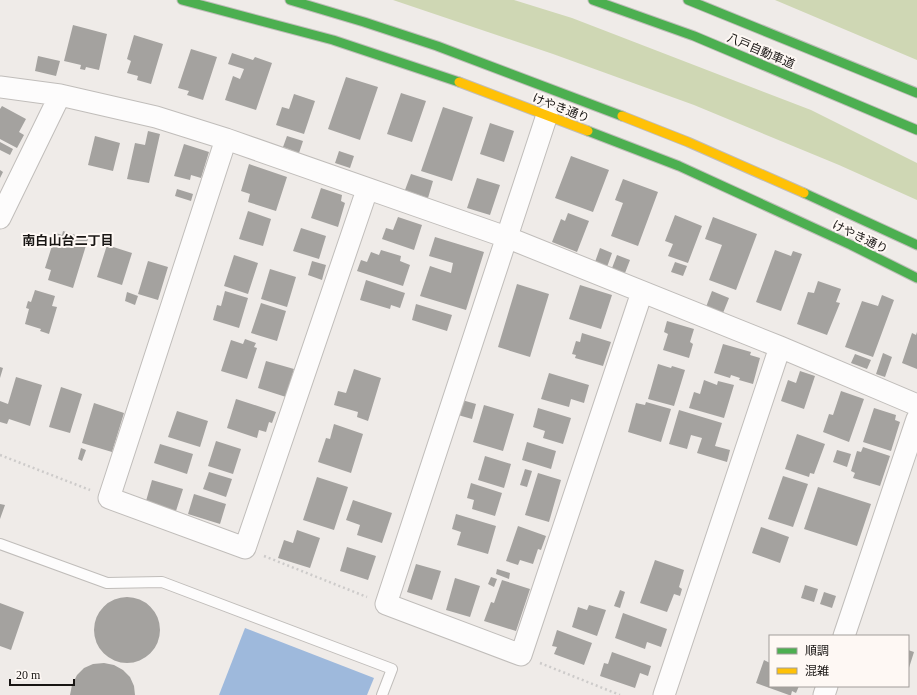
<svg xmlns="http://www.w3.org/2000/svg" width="917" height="695" viewBox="0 0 917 695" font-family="'Times New Roman','Noto Sans JP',serif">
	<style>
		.green { fill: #cfd7b4 }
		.water { fill: #9eb9dc }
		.building { fill: #a4a29f }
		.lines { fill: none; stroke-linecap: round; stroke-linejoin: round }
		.lane-casing { stroke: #c0bdba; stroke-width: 12 }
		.street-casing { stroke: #c0bdba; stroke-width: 23 }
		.fast-casing { stroke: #c0bdba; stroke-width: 11 }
		.slow-casing { stroke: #c0bdba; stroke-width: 11 }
		.path { stroke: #cdcbca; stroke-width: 2.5; stroke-dasharray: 2 3; stroke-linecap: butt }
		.lane { stroke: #fdfcfc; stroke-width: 10 }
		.street { stroke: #fdfcfc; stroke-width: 21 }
		.fast { stroke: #4caf50; stroke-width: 9 }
		.slow { stroke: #ffc107; stroke-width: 9 }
		.labels { text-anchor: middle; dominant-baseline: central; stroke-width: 4; stroke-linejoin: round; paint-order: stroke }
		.street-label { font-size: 12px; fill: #181513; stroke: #fef8f4 }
		.neighbourhood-label { font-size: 13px; font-weight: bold; fill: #181513; stroke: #fef8f4 }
	</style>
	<rect width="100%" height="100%" fill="#efebe8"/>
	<path class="green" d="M393,0h121l58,18 239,92 106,53v37l-78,-35 -145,-60 -141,-51z
		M775,0h142v60z"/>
	<path class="water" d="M245,628l129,50 -7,17h-148z"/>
	<path class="building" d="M73,25l34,9 -8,36 -13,-3 -1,3 -5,-1 1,-4 -17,-4z
		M134,35l29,9 -12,40 -14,-4 1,-4 -11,-3 4,-12 -4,-2z
		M191,49l26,8 -14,43 -16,-5 2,-4 -11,-3z
		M232,53l21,7 2,-3 17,6 -16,47 -31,-10 8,-24 7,3 4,-10 -16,-5z
		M38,56l22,5 -4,15 -21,-5z
		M346,77l32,10 -18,53 -32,-11z
		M401,93l25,8 -14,41 -25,-8z
		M294,94l21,7 -11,33 -28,-9 6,-18 7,2z
		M2,106l24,13 -7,13 5,3 -7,13 -17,-9v-30z
		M443,107l30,10 -21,64 -31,-10z
		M490,123l24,8 -10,31 -24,-8z
		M148,131l12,3 -11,49 -22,-4 8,-36 10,2z
		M95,136l25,7 -7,28 -25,-6z
		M287,136l16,5 -4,12 -16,-6z
		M0,142l13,7 -3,6 -10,-5z
		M184,144l25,8 -8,26 -10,-3 -1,5 -16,-4z
		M339,151l15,5 -4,12 -15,-5z
		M571,156l38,14 -16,42 -38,-14z
		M249,164l38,13 -11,34 -28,-9 2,-8 -9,-3z
		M0,170l3,2 -3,6z
		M411,174l22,7 -5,17 -23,-8z
		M477,178l23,7 -10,30 -23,-7z
		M623,179l35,13 -20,54 -27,-10 12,-33 -8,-3z
		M321,188l21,7 -1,6 4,2 -7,24 -27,-9z
		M177,189l16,5 -2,7 -16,-5z
		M248,211l23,8 -8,27 -24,-7z
		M568,213l21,8 -12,31 -25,-10 9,-23 4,2z
		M675,215l27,11 -14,37 -20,-7 5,-12 -8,-3z
		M398,217l24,8 -8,25 -32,-11 4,-11 7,2z
		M713,217l44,17 -21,56 -27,-10 13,-35 -17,-6z
		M301,228l25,8 -7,23 -26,-8z
		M63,231l25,8 -15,49 -25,-8 3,-10 -6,-2 11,-35 6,2z
		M435,237l49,15 -18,58 -46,-14 10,-30 21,7 2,-10 -24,-7z
		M107,245l25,8 -10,32 -25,-8z
		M600,248l12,5 -5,14 -12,-5z
		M381,250l20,6 -1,5 10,4 -7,21 -46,-15 4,-11 6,2 4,-10 8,3z
		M775,250l16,6 2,-5 9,3 -21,57 -25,-9z
		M234,255l24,8 -10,31 -24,-8z
		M617,255l13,5 -5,13 -13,-5z
		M148,261l20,6 -10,33 -20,-6z
		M312,261l14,4 -4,15 -14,-5z
		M675,262l12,4 -4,10 -12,-4z
		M270,269l26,8 -9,30 -26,-8z
		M366,280l39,13 -5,15 -9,-3 -1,4 -30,-9z
		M818,281l23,8 -5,13 4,1 -13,32 -30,-11 11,-32 6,1z
		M517,284l32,10 -19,63 -32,-10z
		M580,285l32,10 -11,34 -32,-10z
		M35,290l20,6 -3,10 5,1 -8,27 -9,-3 1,-2 -16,-5 4,-15 -3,-1 2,-7 3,1z
		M225,291l23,7 -9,30 -26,-8 4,-15 4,1z
		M712,291l17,7 -6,15 -17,-6z
		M127,292l11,4 -3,9 -10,-4z
		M882,295l12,5 -21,57 -28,-10 17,-46 16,5z
		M261,303l25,8 -9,30 -26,-8z
		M416,304l36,11 -5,16 -35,-11z
		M667,321l27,8 -4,13 3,2 -4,14 -26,-8 5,-16 -4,-2z
		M917,332v37l-15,-6 10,-30 4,2z
		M582,333l29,9 -8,24 -28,-8 1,-3 -4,-1 4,-13 4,1z
		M245,339l11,4 -2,4 3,1 -10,31 -26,-8 10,-31 12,4z
		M723,344l28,8 -1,3 10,3 -7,26 -14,-4 1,-2 -9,-3 -1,3 -16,-5z
		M883,353l9,4 -7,20 -9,-3z
		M855,354l16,6 -4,9 -16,-6z
		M266,361l28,8 -8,28 -28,-9z
		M658,364l13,4 1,-2 13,4 -11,36 -26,-7z
		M0,367l3,1 -3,10z
		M354,369l27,9 -13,43 -11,-4 1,-5 -24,-7 4,-14 8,2z
		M800,371l15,5 -11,33 -23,-8 7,-21 8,3z
		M549,373l40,12 -5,18 -13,-4 -2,8 -28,-8z
		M16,377l26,8 -12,41 -21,-7 -2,5 -7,-2v-21l8,3z
		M704,380l13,5 1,-4 16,4 -10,33 -35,-10 5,-16 6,2z
		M61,387l21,7 -12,39 -21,-6z
		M841,391l23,8 -15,43 -26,-10 6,-18 4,1z
		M236,399l40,13 -4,11 -3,-1 -3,10 -7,-2 -2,8 -30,-10z
		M462,400l14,4 -4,15 -14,-4z
		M646,402l25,7 -10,33 -33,-10 8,-29 9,2z
		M94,403l30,10 -12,39 -30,-9z
		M484,405l30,9 -11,37 -30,-9z
		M538,408l33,10 -8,26 -20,-6 2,-7 -12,-4z
		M874,408l22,7 -1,5 5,2 -9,29 -28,-9z
		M679,410l43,13 -7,23 15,4 -3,12 -30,-9 5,-15 -11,-3 -4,14 -18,-5z
		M177,411l31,10 -8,26 -32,-10z
		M334,424l29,10 -12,39 -33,-11 8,-24 4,1z
		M797,434l28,10 -11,30 -4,-1 -1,4 -24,-8z
		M216,441l25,8 -8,25 -25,-8z
		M527,442l29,9 -5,18 -29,-9z
		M160,444l33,10 -6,20 -33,-11z
		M863,447l27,9 -10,30 -27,-8 2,-5 -4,-2 6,-20 4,1z
		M81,448l5,2 -4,11 -4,-2z
		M837,450l14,4 -4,13 -14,-5z
		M485,456l26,8 -7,24 -26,-8z
		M525,469l7,2 -5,16 -7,-2z
		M209,472l23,7 -6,18 -23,-8z
		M538,473l23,7 -12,42 -24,-7z
		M783,476l25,8 -15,43 -25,-8z
		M317,477l31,10 -14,43 -31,-10z
		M152,480l31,9 -7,22 -30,-10z
		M471,483l31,10 -7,23 -23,-7 2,-9 -7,-2z
		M818,487l53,17 -14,42 -53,-17z
		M194,494l32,10 -6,20 -32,-10z
		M353,500l39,13 -10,30 -25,-8 3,-10 -14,-5z
		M0,504l5,1 -5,14z
		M456,514l40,12 -8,28 -31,-9 4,-13 -9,-3z
		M518,526l28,10 -5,14 -3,-1 -5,15 -13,-4 -2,5 -12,-4z
		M761,527l28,10 -9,26 -28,-10z
		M297,530l23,8 -10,30 -32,-10 6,-18 9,3z
		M347,547l29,9 -8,24 -28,-9z
		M655,560l29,10 -5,17 3,2 -2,7 -6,-2 -7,18 -27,-9z
		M416,564l25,7 -9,29 -25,-8z
		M497,569l13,4 -1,6 -13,-5z
		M491,577l6,2 -3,8 -6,-3z
		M455,578l25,8 -10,31 -24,-7z
		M502,580l28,9 -14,42 -32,-10 7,-19 3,1z
		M805,585l13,4 -4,13 -13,-4z
		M620,590l5,2 -5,16 -6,-2z
		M824,592l12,4 -4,12 -12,-4z
		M94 630a33 33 0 1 1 66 0a33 33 0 1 1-66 0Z
		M0,603l24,9 -13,38 -11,-4z
		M589,605l17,5 -9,26 -25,-9 6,-20 9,3z
		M623,613l44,16 -6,18 -14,-5 -2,7 -30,-11z
		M557,630l35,13 -8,22 -30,-11 3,-7 -5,-1z
		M908,650l6,2 -6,19z
		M612,652l39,14 -3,10 -8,-3 -5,15 -35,-12 4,-13 4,1z
		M764,660l6,3v23h29l-3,7 -4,-2 -1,4h-2l-33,-12z
		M104,663l10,2 9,5 7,7 4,9 1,9h-65l2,-10 5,-10 7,-7 9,-4z"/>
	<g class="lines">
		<g class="lane-casing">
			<path id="lane" d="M0,544l107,39 55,-1 230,87 -10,26"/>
		</g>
		<g class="street-casing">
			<path id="street" d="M0,87l60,8 96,22 70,22 280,98 274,110 137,58
				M547,115l-161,489 135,51 121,-363
				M226,139l-117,359 136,50 122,-358
				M0,218l60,-123
				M844,636l73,-217
				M664,695l116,-348
				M824,695l3,-9"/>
		</g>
		<g class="fast-casing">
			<path id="fast" d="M182,0l151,40 126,42
				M290,0l74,22 73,24 185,70
				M593,0l101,36 223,94
				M688,0l229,93
				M588,131l91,35 172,79 66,33
				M804,193l113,52"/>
		</g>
		<g class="slow-casing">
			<path id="slow" d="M459,82l129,49
				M622,116l66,26 116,51"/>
		</g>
		<path class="path" d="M0,455l90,35
			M264,556l103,41
			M540,663l80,32"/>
		<use href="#lane" class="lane"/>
		<use href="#street" class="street"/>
		<use href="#fast" class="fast"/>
		<use href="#slow" class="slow"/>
	</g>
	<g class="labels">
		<g class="street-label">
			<text transform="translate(761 51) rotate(23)">八戸自動車道</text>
			<text transform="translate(561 108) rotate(21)">けやき通り</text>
			<text transform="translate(860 237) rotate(26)">けやき通り</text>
		</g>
		<g class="neighbourhood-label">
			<text x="68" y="240">南白山台二丁目</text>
		</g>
	</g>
	<rect x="769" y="635" width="140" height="52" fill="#fef8f4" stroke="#a29d9a"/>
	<rect x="777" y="648" width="20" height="6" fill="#4caf50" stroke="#a29d9a"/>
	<text x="805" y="655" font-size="12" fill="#181513">順調</text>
	<rect x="777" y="668" width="20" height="6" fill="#ffc107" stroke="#a29d9a"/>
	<text x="805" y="675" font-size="12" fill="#181513">混雑</text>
	<path d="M10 679v6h64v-6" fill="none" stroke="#181513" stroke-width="2"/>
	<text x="16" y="679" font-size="12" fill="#181513" stroke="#fef8f4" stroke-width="3" paint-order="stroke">20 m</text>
</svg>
